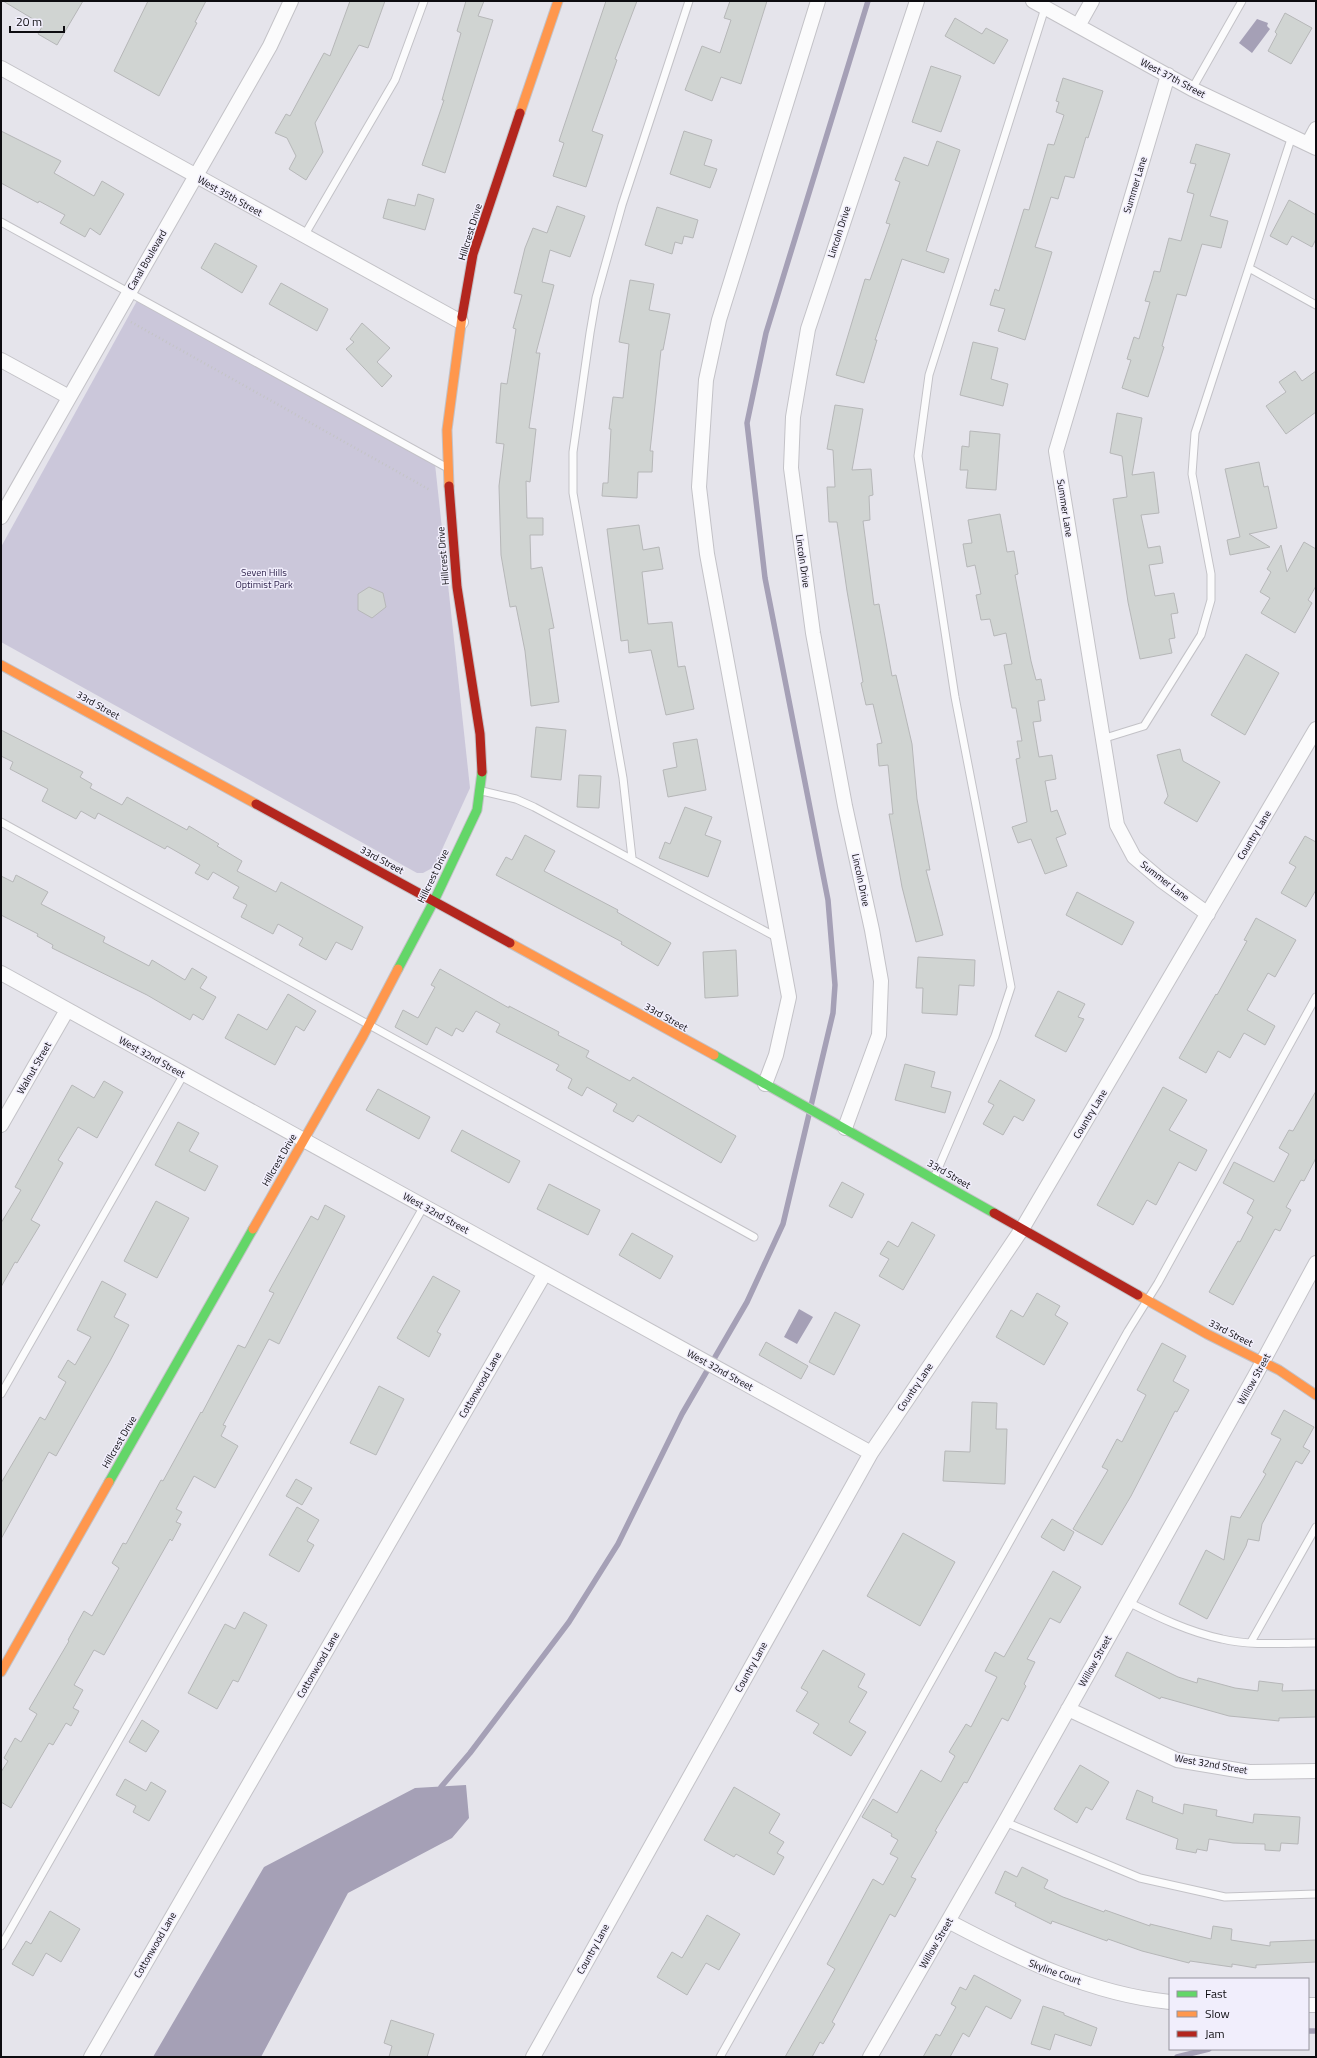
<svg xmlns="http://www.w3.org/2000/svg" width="1317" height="2058" viewBox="0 0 1317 2058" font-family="'Titillium Web',sans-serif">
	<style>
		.green { fill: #cbc7da }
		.water { fill: #a5a0b6 }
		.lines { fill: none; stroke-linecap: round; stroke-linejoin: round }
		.stream { stroke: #a5a0b6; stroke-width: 5.5 }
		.building { fill: #d0d4d2; stroke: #b6b7b8 }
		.lane-casing { stroke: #c3c2c7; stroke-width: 9 }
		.street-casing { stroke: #c3c2c7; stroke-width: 16 }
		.fast-casing { stroke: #c3c2c7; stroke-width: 11 }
		.slow-casing { stroke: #c3c2c7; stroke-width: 11 }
		.jam-casing { stroke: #c3c2c7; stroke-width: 11 }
		.path { stroke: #c4c4c6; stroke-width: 2.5; stroke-dasharray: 1 3; stroke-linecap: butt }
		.lane { stroke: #fbfbfc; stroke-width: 7 }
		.street { stroke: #fbfbfc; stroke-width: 14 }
		.fast { stroke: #63d668; stroke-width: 9 }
		.slow { stroke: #ff974d; stroke-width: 9 }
		.jam { stroke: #b3261e; stroke-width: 9 }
		.labels { text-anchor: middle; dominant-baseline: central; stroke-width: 3; stroke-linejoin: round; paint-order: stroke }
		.street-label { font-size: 10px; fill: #0d0c10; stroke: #f1eefc }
		.park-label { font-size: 10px; fill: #30244d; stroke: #f1eefc }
	</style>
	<rect width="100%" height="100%" fill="#e5e4eb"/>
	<path class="green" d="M138,299l297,165 35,324 -36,79 -11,6h-6l-416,-231v-95z"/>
	<path class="water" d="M1257,19l11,4 -1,3 3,3 -18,24 -13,-10z
		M799,1309l14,8 -16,27 -13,-7z
		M466,1785l3,33 -17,20 -104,55 -87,164h-108l111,-190 151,-79z"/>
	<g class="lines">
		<path class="stream" d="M441,1787l29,-34 99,-131 49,-78 64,-130 65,-112 36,-78 50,-211 2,-28 -7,-85 -63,-322 -18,-155 19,-90 102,-332
			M1308,2031h8
			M1177,2057l32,-8"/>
	</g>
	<path class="building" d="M3,1h80l-26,44 -19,-11 5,-9z
		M148,1h58l-11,21 2,1 -38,73 -45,-25z
		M350,1h35l-17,47 -9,-3 -44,78 8,29 -17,28 -17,-11 7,-13 -9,-18 -12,-5 11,-19 4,2 34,-63 6,3z
		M466,1h18l-6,15 15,4 -48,153 -23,-8 22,-65h-2l19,-67 -4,-2z
		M606,1h31l-22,58 2,1 -25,71 11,4 -17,52 -33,-11 11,-33 -5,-2z
		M730,1h37l-26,83 -20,-7 -9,24 -27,-11 17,-44 18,7 11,-33 -7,-2z
		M1285,13l27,15 -21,36 -23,-13 9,-17 -2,-2z
		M955,18l27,16 4,-6 22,12 -14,24 -49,-28z
		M931,66l30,10 -20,56 -29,-10z
		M1063,78l40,13 -15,47 -2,-1 -12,41 -9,-2 -7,23 -7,-2 -16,50 17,5 -27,88 -27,-9 7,-22 -15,-4 5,-16 4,2 25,-82 5,1 19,-66 6,1 10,-30 -8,-3 3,-10 -3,-1z
		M1,131l60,30 -7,12 40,23 8,-15 22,13 -24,41 -10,-7 -5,9 -25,-14 5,-8 -26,-14 -1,2 -37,-20z
		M684,131l28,9 -8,25 13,4 -7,19 -40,-14z
		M937,141l23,9 -34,101 23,8 -5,14 -42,-14 -27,81h2l-13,43 -28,-8 29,-96 5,1 20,-56 -4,-1 14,-41 -5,-2 9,-23 24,9z
		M1196,144l34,10 -20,62 18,5 -7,27 -19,-4 -16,52 -9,-2 -15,52 2,1 -16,50 -26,-9 9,-28 -4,-1 7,-22 5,2 11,-37 -5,-1 7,-22 2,-8 6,1 9,-34 12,3 13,-47 -7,-2 9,-28 -6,-1z
		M418,194l16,5 -9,31 -42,-12 5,-19 27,7z
		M1289,200l27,15v24l-4,8 -20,-11 -5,9 -17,-9z
		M557,206l28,10 -15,41 -20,-7 -8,32 12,3 -18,68h4l-11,75 7,1 -6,53 -4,-1 1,37h16v17h-13l1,34 11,-2 12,61 -5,1 10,73 -28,4 -6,-55 -9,-45 -6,1 -9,-52 -2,-69 5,-42 -8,-1 5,-60 6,1 9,-55 -3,-1 9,-33 -8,-2 11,-45 8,-20 14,5z
		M657,207l41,13 -5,18 -9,-2 -2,8 -7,-2 -3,12 -27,-9z
		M215,243l42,23 -15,27 -41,-25z
		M630,280l24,4 -5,26 21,4 -7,36h-2l-11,101h3l-1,21h-14l-1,26 -35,-2 1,-13h5l3,-54h-2l4,-32 10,1 6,-54 -10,-2z
		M281,283l47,26 -11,22 -48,-27z
		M362,323l28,25 -13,14 15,14 -10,11 -36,-38 8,-7 -4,-3z
		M973,342l25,6 -7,31 17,5 -5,22 -43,-11z
		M1295,371l7,10 14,-10v41l-30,22 -20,-28 20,-14 -7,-10z
		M835,405l28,4 -11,61 19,-1 2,26 -4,1 1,24 -7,1 11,84 5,-1 13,72 4,-1 16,69 5,55 13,71h-4l17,65 -27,7 -14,-55 -13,-73h4l-5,-49 -9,1 -2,-22 5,-1 -9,-39 -7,1 -5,-22 2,-1 -16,-91 -10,-69h-8l-2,-35h8l-2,-37 -6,-1z
		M1117,413l25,5 -10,57 22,-3 5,41 -18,2 7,33 12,-2 3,17 -14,2 6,31 19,-3 4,20 -7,1 4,24 -6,1 3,14 -32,6 -12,-57 -15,-103 14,-2 -5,-41 -12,-3z
		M970,431l30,3 -4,56 -30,-2 2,-18h-8l2,-24 7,1z
		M1259,462l5,25 4,-1 9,42 -28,6 21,13 -40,8 -3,-15 13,-3 -15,-68z
		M1000,514l7,38 7,-1 4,23 -3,1 16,86 5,19 5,-1 4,21 -7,1 3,20 -8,1 6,35 13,-2 4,24 -11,2 6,31 6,-2 9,24 -10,4 11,28 -22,8 -14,-35 -13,4 -6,-16 15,-5 -11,-63 4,-1 -3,-17h5l-6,-33h-4l-8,-43 8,-1 -6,-31 -12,3 -4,-17 -9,1 -5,-25 5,-1 -6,-29 -8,2 -4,-23 9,-1 -4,-23z
		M639,525l4,25 16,-3 4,22 -21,3 6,52 24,-2 6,45 7,-1 9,43 -28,6 -15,-65 -22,3 -1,-13 -7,1 -14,-112z
		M1304,542l12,7v37l-8,14 4,3 -17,30 -34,-20 9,-15 -10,-6 11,-20 -4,-3 14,-24 6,27z
		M369,587l14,6 3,14 -14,11 -14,-8v-16z
		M1246,654l33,19 -34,62 -34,-20z
		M536,727l30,3 -5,50 -30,-3z
		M1,730l82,42 -3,5 12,7 -2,4 32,17 5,-8 60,33 2,-4 30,18 -2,2 25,15 -5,10 39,21 5,-10 82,45 -11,23 -16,-8 -10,18 -27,-15 4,-7 -25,-14 -5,10 -32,-17 6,-12 -14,-7 6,-11 -26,-15 -5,8 -13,-7 5,-8 -33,-19 -2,3 -67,-36 -3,6 -14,-8 -5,8 -34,-18 6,-12 -38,-20 3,-7 -12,-6z
		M697,739l9,51 -38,7 -5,-27 14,-3 -4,-24z
		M1180,749l3,12 37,21 -23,40 -33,-19 4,-7 -11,-41z
		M579,775l22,1 -2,32 -22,-1z
		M685,807l27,10 -7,18 16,6 -13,36 -49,-19 6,-16 5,2z
		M525,835l30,16 -11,20 74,39 -1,2 54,31 -13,23 -37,-22 1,-2 -126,-67 10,-18 6,3z
		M1305,836l11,6v48l-10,17 -25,-14 15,-26 -7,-4z
		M16,875l32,17 -7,12 64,33 -2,5 46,24 3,-6 33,20 7,-12 15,9 -7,11 16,9 -13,23 -10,-6 -3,6 -43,-25 -95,-47 1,-3 -16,-9 1,-2 -37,-19v-39l12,6z
		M1077,892l57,30 -12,23 -56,-30z
		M1256,918l40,22 -21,37 -7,-4 -21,37 28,16 -10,19 -21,-12 -14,25 -12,-7 -12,22 -27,-15 37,-64 1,1 30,-54 -3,-1z
		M736,950l2,46 -33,2 -2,-46z
		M918,957l57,3 -1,26 -15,-1 -2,30 -35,-2 1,-25h-7z
		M440,969l69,39v-2l50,26 -1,3 31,16 -3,6 44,24 3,-4 103,59 -15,27 -83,-48 -5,7 -20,-11 4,-7 -30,-17 -5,9 -14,-8 4,-9 -16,-9 3,-5 -63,-33 4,-8 -24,-13 -13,21 -7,-4 -4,8 -16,-9 -9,18 -32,-18 8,-17 15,8 17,-31 -4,-2z
		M1058,991l27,13 -7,13 6,2 -18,33 -31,-16z
		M288,994l28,17 -12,20 -8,-5 -21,39 -50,-27 13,-24 29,16z
		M905,1064l30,8 -4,15 20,5 -6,21 -50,-13z
		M1000,1080l35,20 -12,21 -9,-5 -11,19 -20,-11 11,-19 -6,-3z
		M104,1081l19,11 -26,46 -19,-11 -20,33 5,3 -32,57 9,5 -23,38 -2,-1 -14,25v-64l20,-33 -6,-3 57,-102 22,13z
		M1163,1087l24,13 -18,30 38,20 -11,21 -17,-9 -23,43 -9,-5 -14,25 -36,-20z
		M378,1089l52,28 -11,22 -53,-29z
		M1316,1091v67l-12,23 -3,-1 -15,27 5,3 -11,21 -5,-2 -42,76 -24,-13 29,-51 2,1 13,-25 -6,-4 7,-13 -31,-17 11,-21 40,20 15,-28 -10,-6 10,-18 4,1z
		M178,1122l21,11 -10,18 29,15 -13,25 -50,-26z
		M462,1130l58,31 -11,22 -58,-32z
		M842,1182l22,12 -12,24 -23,-12z
		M549,1184l51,26 -12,25 -51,-26z
		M156,1201l33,17 -32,60 -33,-17z
		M325,1205l20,11 -66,128 -10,-5 -46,86 3,1 -5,10 17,10 -23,42 -21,-12 -18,33 6,3 -6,10 5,2 -9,17 -2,-2 -66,116 -10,-5 -20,35 9,5 -10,18 6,3 -8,15 -5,-3 -13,22 -4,-2 -38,65 -10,-6v-30l7,-11 -4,-3 11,-20 6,4 16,-28 -8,-5 40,-68 -1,-1 16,-29 8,5 27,-48 -7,-5 11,-20 3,1 35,-64 2,1 38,-69 1,1 36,-68 7,3 29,-55 -5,-2 42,-75 7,4z
		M912,1222l23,13 -32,55 -24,-14 10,-17 -9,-5 8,-13 10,6z
		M632,1233l41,23 -13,23 -41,-24z
		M433,1276l27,15 -23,41 4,2 -12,23 -32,-19z
		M102,1281l24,13 -12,23 15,8 -19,36 -54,95 -7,-4 -48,87v-56l39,-66 5,3 21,-38 -8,-5 10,-17 7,5 16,-28 -14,-7z
		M1037,1293l23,13 -5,9 13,8 -24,42 -48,-28 15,-27 12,7z
		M835,1312l25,13 -26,50 -25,-13z
		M766,1342l42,24 -7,13 -42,-24z
		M1162,1343l24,13 -13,25 16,9 -12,22 -2,-1 -44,85 -29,49 -29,-16 35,-59 -6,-3 15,-28 5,3 24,-47 -9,-5z
		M379,1386l25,13 -28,56 -26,-12z
		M972,1402l25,1 -1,26h11l-2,55 -62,-3 2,-30 25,1z
		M1284,1410l30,17 -11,20 7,4 -8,13 -6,-3 -34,63 -3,17 -11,-2 -2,7 -39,73 -28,-15 27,-54 18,10 7,-44 9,2 26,-44 -3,-2 18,-33 -10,-5z
		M296,1479l16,9 -10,17 -16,-9z
		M297,1507l22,13 -12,21 7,4 -15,27 -30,-17z
		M1052,1519l22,13 -10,19 -23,-14z
		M903,1533l52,29 -35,64 -53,-30z
		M1053,1571l28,16 -21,36 -10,-5 -23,41 8,3 -11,22 2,2 -18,35 -6,-3 -35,65 -3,-1 -29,49 2,1 -26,45 5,2 -21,38 -5,-3 -58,108 3,2 -12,20 -3,-2 -8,15h-27l50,-88 -8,-5 46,-85 10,6 15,-27 -8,-4 8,-14 -7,-4 1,-2 -30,-17 11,-18 24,14 24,-43 20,12 14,-26 -6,-4 17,-28 5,3 26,-50 -12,-6 10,-19 9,5z
		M244,1612l23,13 -29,57 -5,-2 -16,29 -29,-16 37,-69 10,5z
		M823,1650l42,24 -7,13 9,5 -18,30 17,10 -15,24 -38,-23 6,-9 -23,-13 12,-19 -7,-4z
		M1127,1652l51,25 19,6 1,-5 37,10 23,3 1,-10 24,3 -1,7 34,-1v27l-37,1v3l-29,-3 -21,-2 -68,-19 -1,2 -45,-23z
		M142,1720l17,11 -13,21 -17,-10z
		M1080,1765l29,17 -17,28 -6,-3 -9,16 -23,-14z
		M125,1779l21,12 5,-9 15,9 -17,30 -16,-9 3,-6 -20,-11z
		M734,1787l46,27 -11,19 15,9 -7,11 7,4 -10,18 -38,-21 -2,3 -30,-17z
		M1137,1790l16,7 -1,5 31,12 1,-10 33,6 -1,6 37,7 1,-9 46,3 -2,27 -17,-1 -1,8 -15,-1v-6l-32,-1 -24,-4 -2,12 -10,-2 -1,4 -20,-4 2,-10 -52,-20z
		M1022,1867l26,13 -4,8 19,9 41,15 1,-2 45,16v-2l61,15 2,-13 19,3 -1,11 39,6v-4l46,-2v22l-60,3v3l-24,-4v3l-42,-6 -1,2 -47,-12 -34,-12 -1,2 -55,-20 -1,3 -36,-18 1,-3 -21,-10 10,-22 12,6z
		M50,1911l30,18 -19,33 -15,-9 -13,23 -21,-12 14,-23 5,3z
		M707,1915l33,19 -21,36 -13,-7 -19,32 -30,-18 15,-25 10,6z
		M974,1975l47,25 -10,19 -25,-13 -17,31 -6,-4 -13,24h-27l13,-23 4,2 16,-29 -5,-3 9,-17 6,3z
		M1043,2006l21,7v2l33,13 -6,18 -36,-12 -5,16 -19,-6z
		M391,2020l43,14 -7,23h-38l3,-11 -8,-3z"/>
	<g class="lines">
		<g class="lane-casing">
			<path id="lane" d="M1192,89l50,-88
				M1,222l443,244
				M304,236l91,-156 29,-79
				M1249,268l67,37
				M1102,739l42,-13 57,-91 10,-35v-26l-19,-100 3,-41 97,-297
				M482,791l34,8 18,8 244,131
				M1,822l753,415
				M632,858l-9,-80 -50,-285v-41l17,-119 6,-35 26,-93 67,-204
				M934,1178l61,-142 16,-49 -56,-290 -37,-241 11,-81 116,-367
				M1,1394l183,-320
				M1128,1602c30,15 61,30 94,37 29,7 64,4 94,4
				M1251,1642l65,-115
				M1005,1822l135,56 85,19 91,-3
				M1,1946l423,-740
				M720,2057l408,-726 30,-48 158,-286"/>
		</g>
		<g class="street-casing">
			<path id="street" d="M1033,1l159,88 124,59
				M1078,26l14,-25
				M1,68l460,254
				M1168,75l-112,376 61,374 17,32 27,23 47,34
				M1308,144l8,-15
				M1,360l68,37
				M1,517l269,-471 21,-45
				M1,973l870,480
				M765,1084l11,-29 13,-58 -82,-443 -8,-67 7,-107 13,-60 99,-319
				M1,1125l66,-115
				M845,1128l34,-93 2,-54 -9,-51 -27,-124 -32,-173 -22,-165 2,-51 15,-88 109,-328
				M1068,1709l109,51 72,12 67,-1
				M948,1921c70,37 142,73 222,81
				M1308,2005h8
				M91,2057l454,-784
				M533,2057l338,-604 151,-224 294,-500
				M870,2057l135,-235 250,-446 61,-113"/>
		</g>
		<g class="fast-casing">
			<path id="fast" d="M398,969l36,-68 43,-91 5,-38
				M714,1055l280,158
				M109,1482l144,-253"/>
		</g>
		<g class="slow-casing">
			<path id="slow" d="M520,113l38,-112
				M449,486l-2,-56 15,-113
				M1,665l255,139
				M510,943l204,112
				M253,1229l110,-193 35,-67
				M1138,1295l69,39 72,36 37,25
				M1,1672l108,-190"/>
		</g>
		<g class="jam-casing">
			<path id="jam" d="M462,317l11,-63 47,-141
				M449,486l8,101 23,147 2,38
				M256,804l254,139
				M994,1213l144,82"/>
		</g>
		<path class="path" d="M131,322l299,168"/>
		<use href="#lane" class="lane"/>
		<use href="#street" class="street"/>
		<use href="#fast" class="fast"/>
		<use href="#slow" class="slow"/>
		<use href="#jam" class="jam"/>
	</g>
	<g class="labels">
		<g class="street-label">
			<text transform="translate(1173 78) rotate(28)">West 37th Street</text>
			<text transform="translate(1135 185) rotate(-73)">Summer Lane</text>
			<text transform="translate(230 196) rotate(29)">West 35th Street</text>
			<text transform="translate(470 232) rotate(-73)">Hillcrest Drive</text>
			<text transform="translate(839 232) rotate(-72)">Lincoln Drive</text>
			<text transform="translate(147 260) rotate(-60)">Canal Boulevard</text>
			<text transform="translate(1065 508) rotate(81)">Summer Lane</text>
			<text transform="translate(443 556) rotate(-95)">Hillcrest Drive</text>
			<text transform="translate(803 561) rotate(82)">Lincoln Drive</text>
			<text transform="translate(98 705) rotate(29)">33rd Street</text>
			<text transform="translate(1254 835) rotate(-59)">Country Lane</text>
			<text transform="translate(382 860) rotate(28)">33rd Street</text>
			<text transform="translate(433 876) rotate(-64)">Hillcrest Drive</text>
			<text transform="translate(861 880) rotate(78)">Lincoln Drive</text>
			<text transform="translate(1165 881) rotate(38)">Summer Lane</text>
			<text transform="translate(666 1017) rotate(29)">33rd Street</text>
			<text transform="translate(152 1057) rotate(29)">West 32nd Street</text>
			<text transform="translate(34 1068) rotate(-60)">Walnut Street</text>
			<text transform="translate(1090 1114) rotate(-59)">Country Lane</text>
			<text transform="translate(279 1160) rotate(-60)">Hillcrest Drive</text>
			<text transform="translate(949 1174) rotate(30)">33rd Street</text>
			<text transform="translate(436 1213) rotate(29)">West 32nd Street</text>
			<text transform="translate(1231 1333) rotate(27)">33rd Street</text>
			<text transform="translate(720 1370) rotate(29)">West 32nd Street</text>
			<text transform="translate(1254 1379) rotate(-61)">Willow Street</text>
			<text transform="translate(480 1385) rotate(-60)">Cottonwood Lane</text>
			<text transform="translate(915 1387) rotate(-56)">Country Lane</text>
			<text transform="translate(119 1442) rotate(-60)">Hillcrest Drive</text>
			<text transform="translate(1095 1661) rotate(-61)">Willow Street</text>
			<text transform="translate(318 1665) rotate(-60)">Cottonwood Lane</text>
			<text transform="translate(751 1667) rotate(-61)">Country Lane</text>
			<text transform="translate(1211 1764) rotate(10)">West 32nd Street</text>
			<text transform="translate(936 1943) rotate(-60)">Willow Street</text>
			<text transform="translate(155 1945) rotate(-60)">Cottonwood Lane</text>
			<text transform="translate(593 1949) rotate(-61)">Country Lane</text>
			<text transform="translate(1055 1972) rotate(20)">Skyline Court</text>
		</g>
		<g class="park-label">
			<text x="264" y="572">Seven Hills<tspan x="264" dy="12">Optimist Park</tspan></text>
		</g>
	</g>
	<rect width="1317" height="2058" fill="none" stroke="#0d0c10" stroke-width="4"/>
	<rect x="1169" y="1978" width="140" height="72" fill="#f1eefc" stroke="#96949e"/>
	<rect x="1177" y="1991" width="20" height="6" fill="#63d668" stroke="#96949e"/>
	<text x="1205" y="1998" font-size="12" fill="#0d0c10">Fast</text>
	<rect x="1177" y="2011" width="20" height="6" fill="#ff974d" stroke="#96949e"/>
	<text x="1205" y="2018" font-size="12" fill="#0d0c10">Slow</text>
	<rect x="1177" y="2031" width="20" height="6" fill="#b3261e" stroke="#96949e"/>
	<text x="1205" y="2038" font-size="12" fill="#0d0c10">Jam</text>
	<path d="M10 26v6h54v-6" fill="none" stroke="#0d0c10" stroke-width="2"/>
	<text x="16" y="26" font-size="12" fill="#0d0c10" stroke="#f1eefc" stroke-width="3" paint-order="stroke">20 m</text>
</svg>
